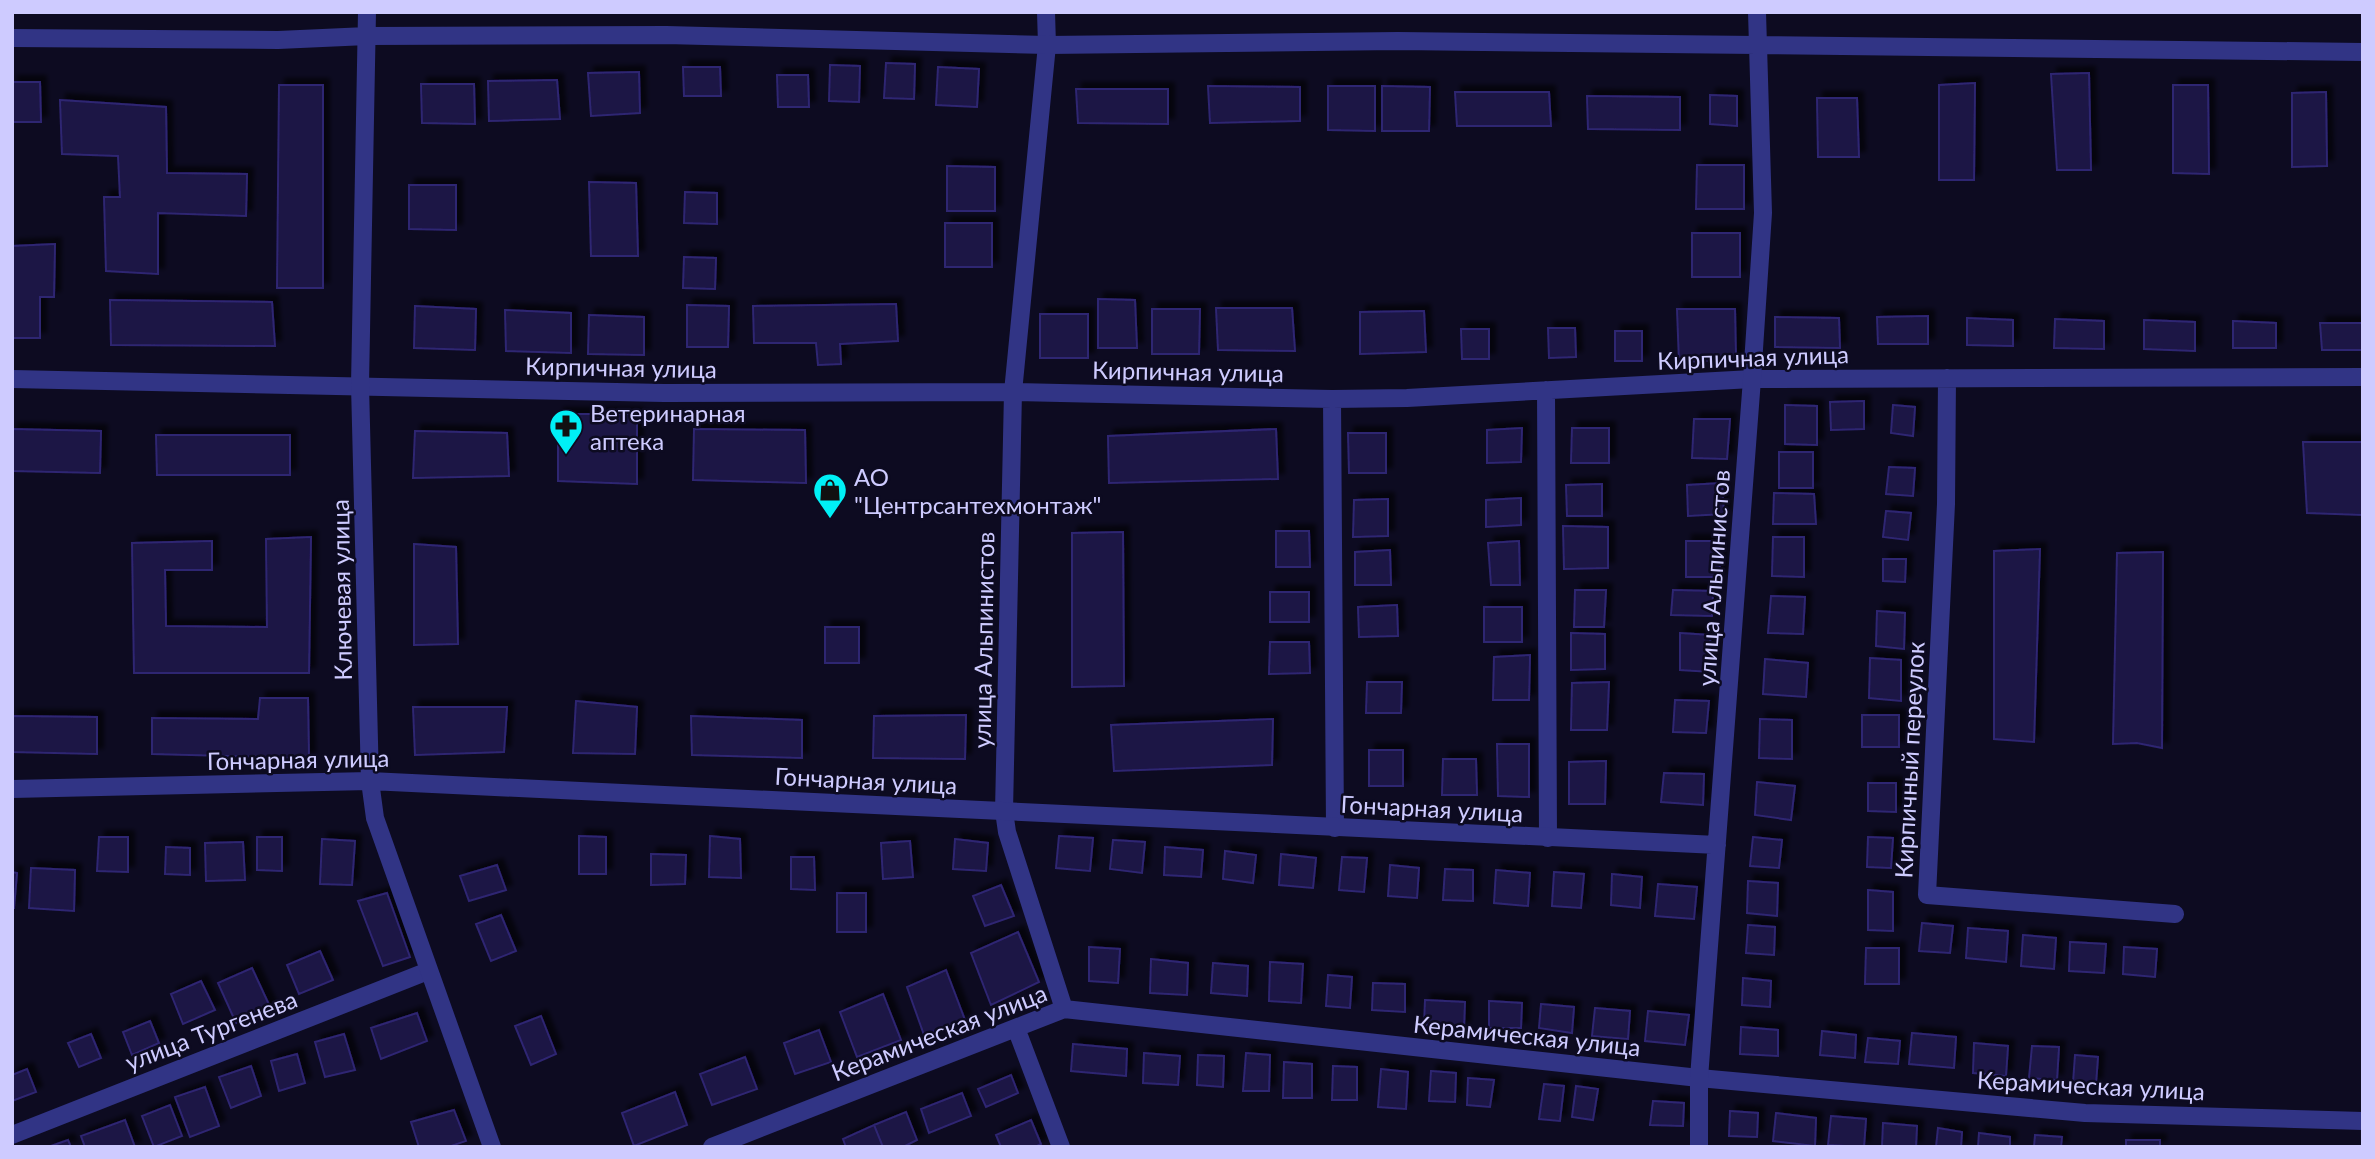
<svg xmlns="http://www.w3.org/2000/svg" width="2375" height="1159" viewBox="0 0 2375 1159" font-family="Lato,sans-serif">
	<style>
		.building { fill: #1b1544; stroke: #2f2572; stroke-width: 2; filter: url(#shadow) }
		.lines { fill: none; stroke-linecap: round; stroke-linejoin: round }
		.minor { stroke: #313485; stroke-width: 18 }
		.tertiary { stroke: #313485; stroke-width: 18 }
		.labels { text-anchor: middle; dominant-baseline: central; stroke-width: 5; stroke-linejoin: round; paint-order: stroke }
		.street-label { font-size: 24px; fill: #cecbff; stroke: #0d0b21 }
		.poi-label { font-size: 24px; fill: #cecbff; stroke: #0d0b21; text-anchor: start }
	</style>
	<defs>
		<filter id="shadow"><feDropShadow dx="6" dy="-6" stdDeviation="2" flood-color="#0009"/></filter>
	</defs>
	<rect width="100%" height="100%" fill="#0d0b21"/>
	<path class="building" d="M886,63l29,1 -1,35 -30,-1z
		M830,65l30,1 -1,36 -30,-1z
		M683,67h37l1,29h-37z
		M938,67l41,2 -2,38 -41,-2z
		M639,72l1,41 -49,3 -3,-43z
		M2089,73l2,97h-34l-6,-96z
		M777,75h31l1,32h-31z
		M557,80l3,39 -71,2 -1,-40z
		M12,82h28l1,40h-29z
		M1975,83l-1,97h-35v-95z
		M421,84h53l1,40 -53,-1z
		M279,85h44v203h-46z
		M2173,85h35l1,89 -36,-1z
		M1208,86l92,1v34l-90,2z
		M1328,86h47v45l-47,-1z
		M1382,86l48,1 -1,44h-47z
		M1076,89h92v35l-90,-1z
		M1455,92h94l2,34h-94z
		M2326,92l1,74 -35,1v-74z
		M1710,95l27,1v30l-27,-2z
		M1587,96l93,1v33l-92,-1z
		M1817,98h40l2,59h-41z
		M60,100l106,7 1,66 80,1 -1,42 -88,-3v61l-52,-3 -2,-74h16l-2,-41 -56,-2z
		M1697,165h47v44h-48z
		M947,166l48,1v44h-48z
		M589,182l47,1 2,73h-47z
		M409,185h47v45l-47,-1z
		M685,192l32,1v31l-33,-1z
		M945,223h47v44h-47z
		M1692,233h48v44h-48z
		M55,244l-1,53h-14v41h-28v-92z
		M684,257l32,1 -1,31 -32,-1z
		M1098,299l37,1 2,48h-39z
		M110,300l162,2 3,44 -164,-1z
		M896,304l2,37 -58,3 1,20 -23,1 -2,-22h-62l-1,-37z
		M687,305l42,1 -1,41h-41z
		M415,306l61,3 -1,41 -61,-2z
		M1216,308h76l3,43 -77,-1z
		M1152,309h48l-1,45h-47z
		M1677,309h58l1,51 -57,2z
		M505,310l66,3v40l-65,-2z
		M1424,311l2,41 -66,2v-42z
		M1040,314h48v44h-48z
		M589,315l55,2v38l-56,-1z
		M1928,316v28h-50l-1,-27z
		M1775,317l64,1 1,30 -65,-1z
		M1967,318l46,2v26l-46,-1z
		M2055,319l49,2v28l-50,-1z
		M2144,320l51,2v29l-51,-2z
		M2233,321l43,2v25h-43z
		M2320,323h43v27h-41z
		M1548,328h27l1,29 -27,1z
		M1461,329h28v30h-27z
		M1615,331h27v30h-27z
		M1864,401v28l-33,1 -1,-28z
		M1785,405l32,1v39l-32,-1z
		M1893,405l22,2 -2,29 -22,-3z
		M558,414h79v70l-79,-3z
		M1694,419h36l-3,40 -35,-1z
		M1522,428l-1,34 -34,1v-33z
		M1572,428h37v35h-38z
		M12,429l89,2 -1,42 -88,-2z
		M694,429l111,1 1,53 -113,-3z
		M1276,429l2,50 -169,4 -1,-47z
		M415,431l92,2 2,43 -96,2z
		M1348,433h38v40h-37z
		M156,435h134v40h-133z
		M2303,442h60v73l-56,-2z
		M1779,452h34v36h-34z
		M1889,467l26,1 -2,28 -27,-2z
		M1722,483l2,31 -36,2 -1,-31z
		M1602,484v32h-35l-1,-31z
		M1774,493l40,1 2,30h-43z
		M1521,498v27l-35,2v-27z
		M1388,499v37l-35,1 1,-37z
		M1886,511l25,2 -3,27 -25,-3z
		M1563,526l45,1v41l-44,1z
		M1276,531h33l1,36h-34z
		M1123,532l1,154 -52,1v-154z
		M311,537l-2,136h-175l-2,-130 80,-2v29h-47l1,56 101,1 -1,-88z
		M1773,537h31v40l-32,-1z
		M1519,541l1,44h-29l-3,-42z
		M1686,541h33l1,36h-34z
		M414,544l42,3 2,97 -44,1z
		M2040,549l-6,193 -40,-3v-188z
		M1390,550l1,35h-36v-33z
		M2163,552l-1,196 -25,-5 -24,1 4,-191z
		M1883,559h23l-1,23 -22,-1z
		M1575,590h31l-2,37h-30z
		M1673,590l40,1 -1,25 -41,-1z
		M1270,592h39v30h-39z
		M1771,596l34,1 -2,37 -35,-1z
		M1397,605l1,31 -39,1 -1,-30z
		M1484,607h38v35h-38z
		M1877,611l28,2 -1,36 -28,-3z
		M825,627h34v36h-34z
		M1571,633l34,1v35l-34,1z
		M1680,633l30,2 1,37 -31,-2z
		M1270,642h39l1,31 -41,1z
		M1530,655l-1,45h-36l1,-43z
		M1870,658l31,2v41l-32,-3z
		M1765,659l43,4 -2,34 -43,-3z
		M1367,682h35l-1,31h-35z
		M1609,682l-2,48h-36l1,-47z
		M260,698h48l1,60 -157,-4v-36l106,1z
		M1675,700l34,1 -3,32 -33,-1z
		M576,701l61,6 -2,47 -62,-1z
		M413,707h94l-3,45 -89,3z
		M966,715l-1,44 -92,-1 1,-42z
		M1862,715h37v32h-37z
		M12,716l85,1v37l-85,-2z
		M691,716l111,4v38l-110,-3z
		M1273,719l-1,46 -158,6 -3,-46z
		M1760,719l32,1v39l-33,-1z
		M1497,744h32v53l-31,-1z
		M1369,750h34v36h-34z
		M1443,759h33l1,36h-35z
		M1606,761l-1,43h-36v-42z
		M1664,773l40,1 -1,31 -42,-3z
		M1757,782l38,4 -4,34 -36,-5z
		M1868,783h28v29l-28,-1z
		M579,836l27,1v37h-27z
		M710,836l30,3 1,39 -32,-1z
		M1059,836l34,2 -3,33 -34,-3z
		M99,837h29v35l-31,-1z
		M257,837h25v34l-25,-1z
		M1753,837l29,3 -3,28 -29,-2z
		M1868,837l25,1 -2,30 -24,-1z
		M322,839l33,2 -3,44 -32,-1z
		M955,839l33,4 -2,28 -33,-2z
		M1113,840l32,2 -3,31 -32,-4z
		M910,841l3,36 -30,2 -2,-36z
		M243,842l2,38 -39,1 -1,-38z
		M166,847l24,1v27l-25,-1z
		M1165,847l38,3 -2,27 -37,-2z
		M1225,851l31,4 -3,28 -30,-4z
		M651,854l35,1 -1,29 -34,1z
		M1281,854l35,4 -3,30 -34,-3z
		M791,857h23l1,33 -24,-1z
		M1342,857l25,1 -3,34 -25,-2z
		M497,865l9,25 -37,11 -9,-25z
		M1390,865l29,3 -2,30 -29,-2z
		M31,868l44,2 -1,41 -45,-3z
		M1445,869l28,1v31l-30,-1z
		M1496,870l34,3 -2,33 -34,-3z
		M12,872l5,1 -3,35h-2z
		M1554,872l30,2 -3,34 -29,-2z
		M1612,874l30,3 -2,31 -29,-3z
		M1748,881l30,2 -1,33 -30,-3z
		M1658,884l39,3 -3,32 -39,-3z
		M1001,885l13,31 -29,10 -12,-30z
		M1868,890l25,2v39l-25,-1z
		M387,893l23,64 -27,9 -25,-65z
		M837,893h29v39h-29z
		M501,915l15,36 -25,10 -15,-37z
		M1922,923l31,3 -3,27 -31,-2z
		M1748,925l27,2 -1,28 -28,-2z
		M1968,928l40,3 -2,31 -40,-4z
		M1018,932l21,50 -48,23 -20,-52z
		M2023,935l33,3 -2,31 -33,-3z
		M2070,942l36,2 -2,29 -35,-2z
		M1089,947l31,2 -2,34 -29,-2z
		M2124,947l33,2 -2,28 -32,-3z
		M1866,948h33v36h-34z
		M320,951l13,29 -34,14 -12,-29z
		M1151,959l37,4 -1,32 -37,-2z
		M1270,962l33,2 -2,39 -32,-2z
		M1213,963l35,3 -1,30 -36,-3z
		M252,968l19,41 -35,14 -18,-40z
		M946,970l19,50 -41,15 -17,-48z
		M1328,975l24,2 -2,31 -24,-2z
		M1743,978l28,3 -1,26 -28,-2z
		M201,981l14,29 -32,14 -12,-30z
		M1373,983l32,1v28l-33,-2z
		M883,994l18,46 -44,17 -17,-45z
		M1425,1000l40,2 -1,26 -40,-3z
		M1489,1001l33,2 -1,25h-32z
		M1541,1004l33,3 -2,26 -33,-5z
		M1595,1008l35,3 -2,28 -36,-3z
		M1648,1011l41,4 -4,30 -40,-4z
		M417,1013l10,28 -46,18 -10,-31z
		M541,1016l15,38 -25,11 -16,-39z
		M150,1021l9,22 -27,12 -9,-23z
		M1741,1027l37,3v26l-38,-2z
		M819,1030l12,32 -36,12 -11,-31z
		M1822,1031l34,4 -1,23 -35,-3z
		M1912,1033l44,4 -2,31 -45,-4z
		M91,1034l10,24 -22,9 -11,-24z
		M344,1034l11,36 -30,7 -10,-35z
		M1868,1038l32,3 -2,23 -33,-2z
		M1974,1043l34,3 -2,30 -33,-3z
		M1073,1044l54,5 -1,27 -55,-5z
		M2032,1046l27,1 -2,33 -28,-2z
		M1144,1053l36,3 -2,29 -35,-2z
		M1246,1053l24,2 -1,36h-26z
		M297,1054l8,29 -26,8 -8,-30z
		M1198,1055l26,1 -1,31 -26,-2z
		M2075,1055l23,2 -2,27 -23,-1z
		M745,1057l12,32 -45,16 -12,-31z
		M1284,1062l28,2v34h-29z
		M251,1066l10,30 -30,12 -12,-31z
		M1333,1066l24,1v33h-25z
		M27,1069l9,23 -24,9v-26z
		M1381,1069l27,3 -2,37 -28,-2z
		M1431,1071l25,2 -1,29 -26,-1z
		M1011,1075l7,18 -32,14 -8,-18z
		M1468,1078l26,2 -4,27 -23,-2z
		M1544,1084l20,2 -4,35 -21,-2z
		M1576,1086l22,3 -5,31 -21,-3z
		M205,1087l14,39 -29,11 -15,-40z
		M675,1092l12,33 -53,21 -12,-33z
		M962,1093l9,23 -42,17 -8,-24z
		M1653,1101l31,2 -1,23 -33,-1z
		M170,1105l12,31 -28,11 -12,-31z
		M454,1110l12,31 -18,6h-29l-8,-25z
		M1730,1111l28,2 -1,24 -28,-1z
		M906,1112l11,28 -14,7h-20l-9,-22z
		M1776,1113l40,5 -1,28 -42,-5z
		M1831,1116l35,3 -2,28 -36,-2z
		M125,1120l10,27h-50l-4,-11z
		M1031,1120l10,24 -6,3h-34l-5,-12z
		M1883,1123l34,3 -1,21h-34z
		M874,1125l9,22h-37l-3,-8z
		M1938,1128l24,4 -1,15h-25z
		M1979,1133l31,4v10h-32z
		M2035,1135l27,2 -1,10h-27z
		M68,1140l3,7h-23z
		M2126,1140h34v7h-34z"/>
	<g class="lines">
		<path class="minor" d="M1046,12l1,33 -34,347 -9,419 3,21 57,177
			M1947,378l-1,126 -19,391 248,19
			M12,379l652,14 349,-1 319,7 75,-1 345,-19 611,-2
			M1546,390l2,448
			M1332,399l3,429
			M1016,1028l45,119
			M12,1135l416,-164
			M712,1147l352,-138 635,69 386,35 278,8"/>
		<path class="tertiary" d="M367,12l-7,373 10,396 5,37 117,329
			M12,38l266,2 89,-4 299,-1 381,10 351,-4 965,11
			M12,789l358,-8 1347,64
			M1699,1147v-69l53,-699 11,-166 -6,-201"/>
	</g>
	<defs>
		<g id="pharmacy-pin" transform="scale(1.75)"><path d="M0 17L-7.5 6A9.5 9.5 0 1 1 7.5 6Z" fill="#00f0f6" stroke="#0d0b21"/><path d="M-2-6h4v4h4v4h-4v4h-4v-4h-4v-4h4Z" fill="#111"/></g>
		<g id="shop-pin" transform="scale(1.75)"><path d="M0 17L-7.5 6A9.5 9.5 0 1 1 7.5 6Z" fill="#00f0f6" stroke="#0d0b21"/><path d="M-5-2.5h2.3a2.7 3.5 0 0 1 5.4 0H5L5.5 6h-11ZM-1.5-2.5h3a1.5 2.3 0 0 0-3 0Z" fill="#111"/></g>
	</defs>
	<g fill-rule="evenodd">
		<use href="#pharmacy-pin" x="566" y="426"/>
		<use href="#shop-pin" x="830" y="490"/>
	</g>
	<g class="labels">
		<g class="street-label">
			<text transform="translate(1753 357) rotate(-2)">Кирпичная улица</text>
			<text transform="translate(621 367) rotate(1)">Кирпичная улица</text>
			<text transform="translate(1188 371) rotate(1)">Кирпичная улица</text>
			<text transform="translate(1713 578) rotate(-86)">улица Альпинистов</text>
			<text transform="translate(341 590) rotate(-91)">Ключевая улица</text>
			<text transform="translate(983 640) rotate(-89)">улица Альпинистов</text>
			<text transform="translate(298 759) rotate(-1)">Гончарная улица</text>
			<text transform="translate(1909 760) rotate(-87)">Кирпичный переулок</text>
			<text transform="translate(866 780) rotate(3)">Гончарная улица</text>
			<text transform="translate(1432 808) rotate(3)">Гончарная улица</text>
			<text transform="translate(211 1030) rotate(-21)">улица Тургенева</text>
			<text transform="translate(939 1032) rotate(-21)">Керамическая улица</text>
			<text transform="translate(1527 1035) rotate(6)">Керамическая улица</text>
			<text transform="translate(2091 1085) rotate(3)">Керамическая улица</text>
		</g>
		<g class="poi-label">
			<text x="590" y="412">Ветеринарная<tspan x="590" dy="28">аптека</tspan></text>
			<text x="854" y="476">АО<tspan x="854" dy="28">"Центрсантехмонтаж"</tspan></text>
		</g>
	</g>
	<rect width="2375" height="1159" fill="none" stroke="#cecbff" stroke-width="28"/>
</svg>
